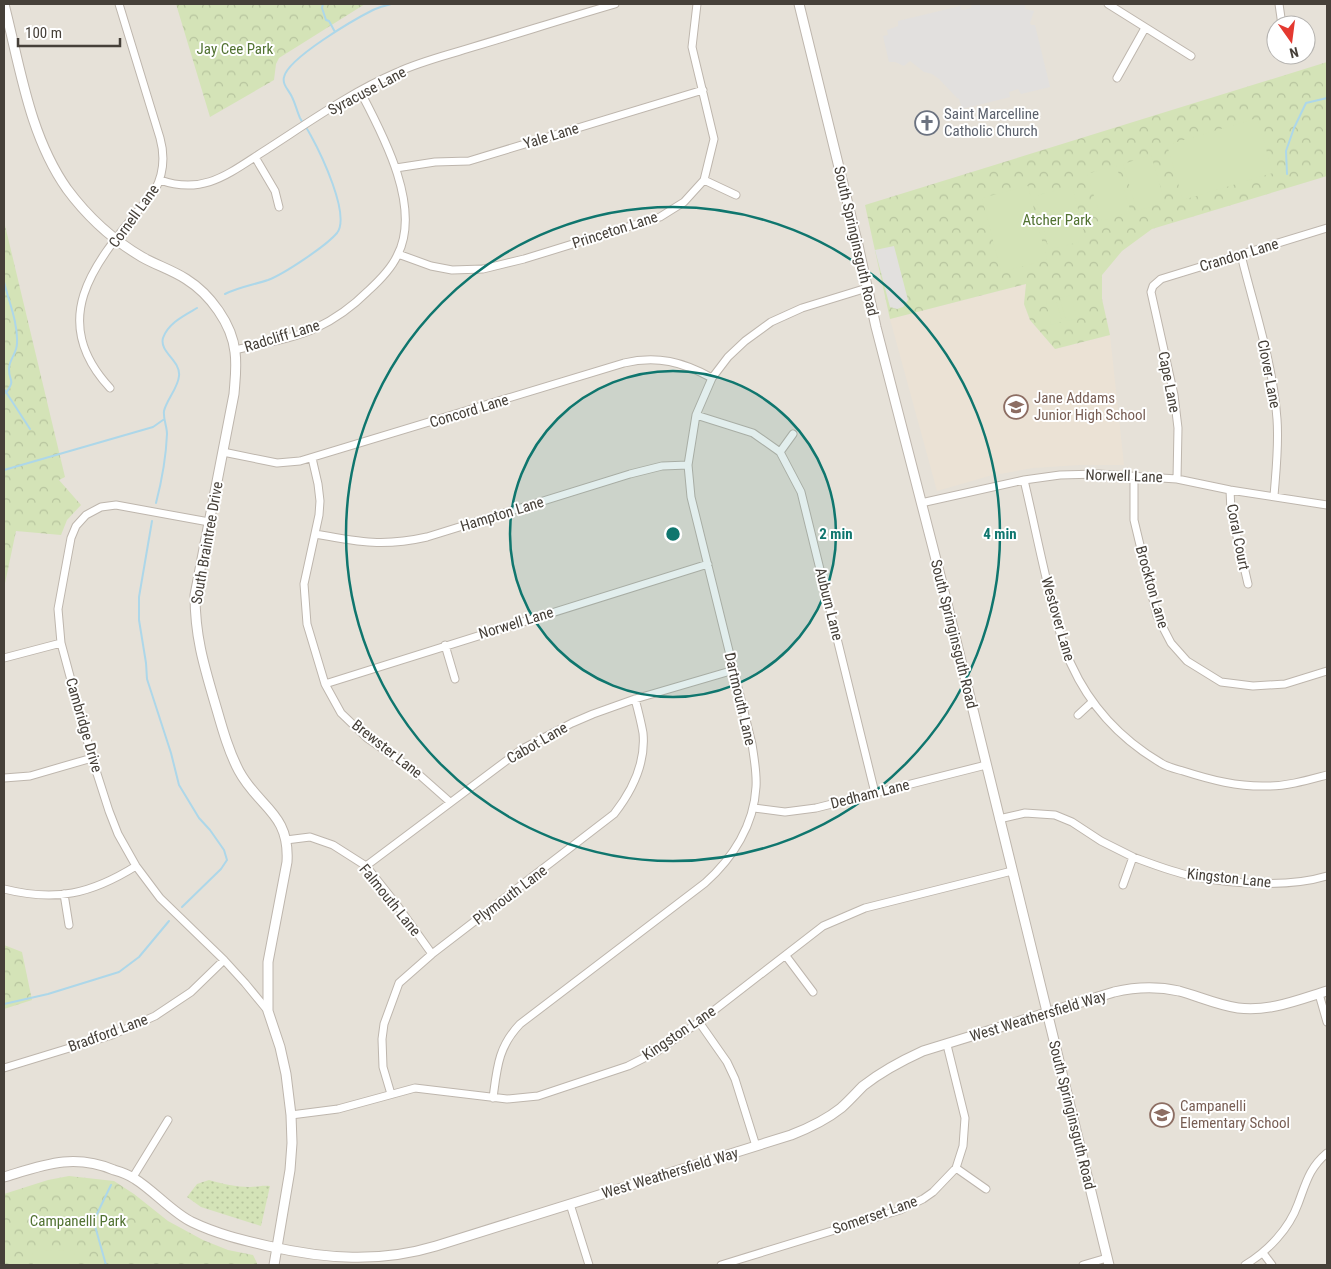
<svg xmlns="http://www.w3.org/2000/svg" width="1331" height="1269" viewBox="0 0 1331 1269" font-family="'Roboto Condensed',sans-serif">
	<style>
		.residential { fill: #e6e1d8; fill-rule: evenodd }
		.education { fill: #ebe2d5 }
		.grass { fill: url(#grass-dots) }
		.park { fill: url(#park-crowns) }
		.garden { fill: #d4e3b7 }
		.parking { fill: #e2e0de }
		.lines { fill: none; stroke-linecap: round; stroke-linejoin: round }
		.stream { stroke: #add7e9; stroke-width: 2 }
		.minor-casing { stroke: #beb6ad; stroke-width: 9 }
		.tertiary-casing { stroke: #beb6ad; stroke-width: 11 }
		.minor { stroke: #fff; stroke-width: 7 }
		.tertiary { stroke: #fff; stroke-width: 9 }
		.ring { fill: none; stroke: #0f766e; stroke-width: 2.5 }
		.labels { text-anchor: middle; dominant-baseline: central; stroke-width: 4; stroke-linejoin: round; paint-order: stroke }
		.park-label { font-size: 15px; fill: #517231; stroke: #fff }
		.street-label { font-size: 15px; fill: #464039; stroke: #fff }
		.worship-label { font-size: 15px; fill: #5b616d; stroke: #fff; text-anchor: start }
		.education-label { font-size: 15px; fill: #785e54; stroke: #fff; text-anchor: start }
		.centre { fill: #0f766e; stroke: #fff; stroke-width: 2.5 }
		.ring-label { font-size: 15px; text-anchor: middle; font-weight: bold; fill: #0f766e; stroke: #fff; stroke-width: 4; stroke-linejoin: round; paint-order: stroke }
	</style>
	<defs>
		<pattern id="grass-dots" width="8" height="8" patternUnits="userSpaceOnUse" patternTransform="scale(1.25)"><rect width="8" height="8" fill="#d4e3b7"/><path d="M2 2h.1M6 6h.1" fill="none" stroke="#b7c49e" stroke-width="1.8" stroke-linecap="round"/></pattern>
		<pattern id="park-crowns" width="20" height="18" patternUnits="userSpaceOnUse" patternTransform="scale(1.25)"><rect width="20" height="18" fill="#d4e3b7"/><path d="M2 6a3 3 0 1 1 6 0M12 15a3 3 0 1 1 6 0" fill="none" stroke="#b7c49e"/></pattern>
	</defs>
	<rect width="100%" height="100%" fill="#f3efea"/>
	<path class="residential" d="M4,4h1323v1261h-1323zM1276,25h30v30h-30z"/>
	<path class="education" d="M1026,284l-2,20 6,16 25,29 55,-14 14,130h-44l-47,3 -44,8 -52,15 -47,-172z"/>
	<path class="grass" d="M209,1180c14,4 27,7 41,7 7,0 12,-2 20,-1l-9,40 -60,-19 -14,-10 10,-13z"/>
	<path class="park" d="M176,4h189l-86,54 -3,6 -2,16 -64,37z
		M1327,62v114l-175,53 -30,22 -20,24v24l8,36 -55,14 -25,-29 -6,-16 2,-20 -136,35 -25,-114z
		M4,221l61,256 -6,3 22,25 -14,15 -6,15 -45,-4 -12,57z
		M4,945l18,7 10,48 -28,9z
		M69,1176l45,5 20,13 34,27 35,19 25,10 25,5 4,8v2h-253v-71l44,-14z"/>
	<path class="garden" d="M1257,118l16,55 -90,27 -16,-55z
		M1151,155l14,47 -28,9 -14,-47z
		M1116,165l15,47 -29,9 -15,-47z
		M1028,186l19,74 -46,12 -19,-74z
		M1072,186l14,54 -37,10 -14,-54z
		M1071,295l6,24 -11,2 -6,-23z
		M1056,299l6,23 -11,3 -5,-24z
		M36,1250l38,1 1,14h-42l-1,-12z"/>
	<path class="parking" d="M972,4h53v5l9,2 -4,12 1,2h4l15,62 -29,7 -3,-5 -9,3 1,5 -48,12 -3,-10 -2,-1 -18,-19 -7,-5 -8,-2 -14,-11 -6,5 -9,-4h-6l-6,-26 5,-1 -1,-5 11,-4v-5l62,-15 1,4h3l7,-2z
		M894,246l14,54 -5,7 -6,2 -7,-2 -15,-57z"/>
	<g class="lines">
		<path class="stream" d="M323,4l-1,4 4,12 3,1 6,11
			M1287,174l-1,-23 8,-23 12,-25 21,-5
			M4,282c5,20 14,41 13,61 0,11 -8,16 -8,26 0,14 7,9 -3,24
			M225,294c14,-7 28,-9 43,-14 16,-6 58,-34 69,-47 14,-18 -17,-81 -27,-99 -3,-6 -7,-10 -10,-16 -3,-7 -5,-15 -8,-21 -3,-7 -10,-12 -8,-20 4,-19 71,-58 89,-67 6,-3 12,-4 18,-6
			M4,389l26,40
			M4,470l149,-43 10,-7
			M156,503c6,-23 10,-45 11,-69 0,-8 -4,-15 -3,-23 3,-12 14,-23 15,-35 2,-15 -20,-24 -16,-38 5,-15 22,-23 34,-30
			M152,521l-13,76v23l7,43 1,16 24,74 8,32 20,33 11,12 14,20 3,10 -6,9 -39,38
			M4,1004l44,-10 71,-22 20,-15 30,-36
			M106,1265l-11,-39v-8l16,-33"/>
		<g class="minor-casing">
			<path id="minor" d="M1108,4l83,52
				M1279,4l3,21
				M1117,78l28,-50
				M255,157l20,34 4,16
				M396,168l39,-6 34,-1 234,-71
				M160,180c42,15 67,-5 101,-27 44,-28 88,-60 137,-81 24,-11 50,-17 75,-25 47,-14 94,-29 142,-43
				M704,180l32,15
				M398,254l33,12 21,4 31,-1 41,-10 136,-42 24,-15 20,-22 10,-41 -22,-92 5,-43
				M1241,255c13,53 32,108 36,164 2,26 -1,51 -3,77
				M235,350c25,-6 58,-11 81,-22 19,-9 37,-22 52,-37 11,-10 23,-22 29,-35 26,-48 -15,-123 -37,-165
				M110,388c-70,-76 -4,-136 45,-198 9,-17 10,-34 5,-52l-41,-134
				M696,415l57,18 27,19 21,40 74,301
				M223,452l54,11 23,-2 324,-98c33,-8 59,-1 88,15
				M780,452l13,-18
				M312,458l6,26 2,17 -1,14 -15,69 3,40 18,60 16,29 26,25 48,33 35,31
				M1134,477v43l23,96 14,27 16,18 34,21 32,4 32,-2 42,-13
				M1177,479l1,-51 -4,-33 -23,-103 2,-6 8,-7 166,-51
				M1024,480c10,42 18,84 29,126 5,19 9,39 18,58 19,42 51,76 90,99 6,4 15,6 22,8 28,9 55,16 85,15 20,0 40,-6 59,-11
				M1230,490l1,21 17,73
				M921,503l103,-23 36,-5 38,-1 79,5 53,11 97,15
				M209,522l-93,-17 -15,2 -15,8 -10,11 -5,12 -13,71 3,34 31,115 17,53 9,23 18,32 24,32 64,62 21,23 23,28
				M315,534c44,8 68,13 112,3l203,-63 32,-8 26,-1
				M445,645l10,34
				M4,658l57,-15
				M325,684l383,-120
				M1078,715l14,-13
				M4,778l26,-2 62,-18
				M754,808l31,4 31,-4 170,-43
				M999,819l26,-6 30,2 17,7 29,19 32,16
				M286,840l24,-3 23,8 33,21 31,39 35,49
				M366,866l156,-117 50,-26 21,-9 42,-15 99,-29
				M1123,885l10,-28c19,7 39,15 59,19 41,8 95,12 135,0
				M4,889c52,13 87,5 132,-23
				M64,894l5,31
				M786,956l27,36
				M1319,994l8,28
				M699,1022l28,40 8,17 21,67
				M4,1068l108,-33 43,-19 36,-24 33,-32
				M391,1094l-8,-27 -1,-28 2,-15 15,-41 33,-29 182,-140c18,-23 32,-50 29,-81 -2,-11 -5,-23 -8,-34
				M493,1098c4,-30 5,-51 27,-74l185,-141c28,-25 49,-58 51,-96 1,-14 -2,-29 -4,-43l-61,-247 -3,-32 8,-50 16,-37 16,-21 17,-16 26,-19 31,-14 65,-20
				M291,1115l47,-6 77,-21 92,11 31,-3 90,-30 28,-14 43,-30 124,-96 42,-18 147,-37
				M956,1168l30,21
				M133,1177l35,-57
				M570,1204l19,61
				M1263,1253l9,12
				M721,1265l179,-55 23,-11 10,-7 23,-24 7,-22 2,-28 -18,-73
				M1083,1265l24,-7
				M1245,1265c23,-14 44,-36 53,-61 8,-21 11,-36 29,-51"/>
		</g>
		<g class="tertiary-casing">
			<path id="tertiary" d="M4,4c16,62 25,131 63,185 20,27 46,51 75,68 14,8 30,13 44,22 24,15 46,45 49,73 2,15 0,28 -1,42l-39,201c0,44 10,74 22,115 6,21 12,42 22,61 20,37 51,42 48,91l-19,100v49l12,36 6,27 5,41 1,28 -2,27 -16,95
				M799,4l59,241 18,82 65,252 168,686
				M4,1177c40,-12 69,-24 110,-7 7,2 15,5 21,9 18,11 39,35 57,43 25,12 50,18 76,24 57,13 112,17 168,0l355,-111c18,-7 35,-15 50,-27 8,-7 15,-15 22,-22 19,-15 38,-25 60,-35l191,-59c21,-5 43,-6 65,-1 19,5 38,14 59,17 31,4 60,-8 89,-17"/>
		</g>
		<use href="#minor" class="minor"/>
		<use href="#tertiary" class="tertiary"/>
	</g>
	<circle cx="673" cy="534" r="163" fill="#0f766e" fill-opacity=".12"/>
	<g class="ring">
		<circle cx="673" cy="534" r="163"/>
		<circle cx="673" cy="534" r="327"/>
	</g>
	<defs>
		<g id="church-ring" transform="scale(1.25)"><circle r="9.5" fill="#fff" stroke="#6b7280" stroke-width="1.5"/><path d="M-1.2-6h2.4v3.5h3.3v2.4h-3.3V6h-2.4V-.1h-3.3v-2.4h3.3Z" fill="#6b7280"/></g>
		<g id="school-ring" transform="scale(1.25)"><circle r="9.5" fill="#fff" stroke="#8d6e63" stroke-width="1.5"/><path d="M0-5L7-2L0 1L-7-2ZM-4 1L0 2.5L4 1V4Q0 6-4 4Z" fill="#8d6e63"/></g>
	</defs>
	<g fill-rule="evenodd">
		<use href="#church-ring" x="927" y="123"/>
		<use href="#school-ring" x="1016" y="407"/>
		<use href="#school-ring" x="1162" y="1115"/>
	</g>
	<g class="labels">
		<g class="park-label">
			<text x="235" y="49">Jay Cee Park</text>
			<text x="1057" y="220">Atcher Park</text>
			<text x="78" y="1221">Campanelli Park</text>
		</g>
		<g class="street-label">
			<text transform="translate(367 91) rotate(-28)">Syracuse Lane</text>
			<text transform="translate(551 136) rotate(-17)">Yale Lane</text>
			<text transform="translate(134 216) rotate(-54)">Cornell Lane</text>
			<text transform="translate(615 230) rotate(-18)">Princeton Lane</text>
			<text transform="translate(856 241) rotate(77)">South Springinsguth Road</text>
			<text transform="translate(1239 255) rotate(-17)">Crandon Lane</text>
			<text transform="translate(282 336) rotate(-17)">Radcliff Lane</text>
			<text transform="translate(1269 374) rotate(79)">Clover Lane</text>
			<text transform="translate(1169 382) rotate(79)">Cape Lane</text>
			<text transform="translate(469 411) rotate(-17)">Concord Lane</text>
			<text transform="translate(1124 476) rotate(2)">Norwell Lane</text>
			<text transform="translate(502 514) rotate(-17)">Hampton Lane</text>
			<text transform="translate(1238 537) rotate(79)">Coral Court</text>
			<text transform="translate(207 543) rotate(-80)">South Braintree Drive</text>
			<text transform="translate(1152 587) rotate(74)">Brockton Lane</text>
			<text transform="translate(829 604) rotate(76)">Auburn Lane</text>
			<text transform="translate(1058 619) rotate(74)">Westover Lane</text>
			<text transform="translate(516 623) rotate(-17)">Norwell Lane</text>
			<text transform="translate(954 634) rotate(76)">South Springinsguth Road</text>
			<text transform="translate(740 699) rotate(77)">Dartmouth Lane</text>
			<text transform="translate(84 725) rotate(74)">Cambridge Drive</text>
			<text transform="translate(537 743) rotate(-30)">Cabot Lane</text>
			<text transform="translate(387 749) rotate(38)">Brewster Lane</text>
			<text transform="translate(870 794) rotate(-14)">Dedham Lane</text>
			<text transform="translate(1229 878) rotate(6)">Kingston Lane</text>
			<text transform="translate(510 895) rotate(-37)">Plymouth Lane</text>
			<text transform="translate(390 900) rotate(51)">Falmouth Lane</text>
			<text transform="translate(1038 1016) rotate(-17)">West Weathersfield Way</text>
			<text transform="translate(108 1033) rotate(-20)">Bradford Lane</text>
			<text transform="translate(679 1033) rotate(-34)">Kingston Lane</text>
			<text transform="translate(1072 1115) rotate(76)">South Springinsguth Road</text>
			<text transform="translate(670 1173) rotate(-17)">West Weathersfield Way</text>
			<text transform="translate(875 1215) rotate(-19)">Somerset Lane</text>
		</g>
		<g class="worship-label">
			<text x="944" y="114">Saint Marcelline<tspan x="944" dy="17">Catholic Church</tspan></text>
		</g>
		<g class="education-label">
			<text x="1034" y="398">Jane Addams<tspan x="1034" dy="17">Junior High School</tspan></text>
			<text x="1180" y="1106">Campanelli<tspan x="1180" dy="17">Elementary School</tspan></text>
		</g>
	</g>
	<circle cx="673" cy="534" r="8" class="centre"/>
	<g class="ring-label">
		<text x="836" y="539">2 min</text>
		<text x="1000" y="539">4 min</text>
	</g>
	<rect width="1331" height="1269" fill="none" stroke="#464039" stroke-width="10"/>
	<g transform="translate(1291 40) rotate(166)"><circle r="24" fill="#ffffff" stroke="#b5b3b0"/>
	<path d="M0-4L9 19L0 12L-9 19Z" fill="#e43930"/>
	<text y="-8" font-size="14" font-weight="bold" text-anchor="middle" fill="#464039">N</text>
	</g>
	<path d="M18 38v8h102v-8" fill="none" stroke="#464039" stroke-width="2.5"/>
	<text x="25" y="38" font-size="15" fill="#464039" stroke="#ffffff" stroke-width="4" paint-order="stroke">100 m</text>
</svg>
